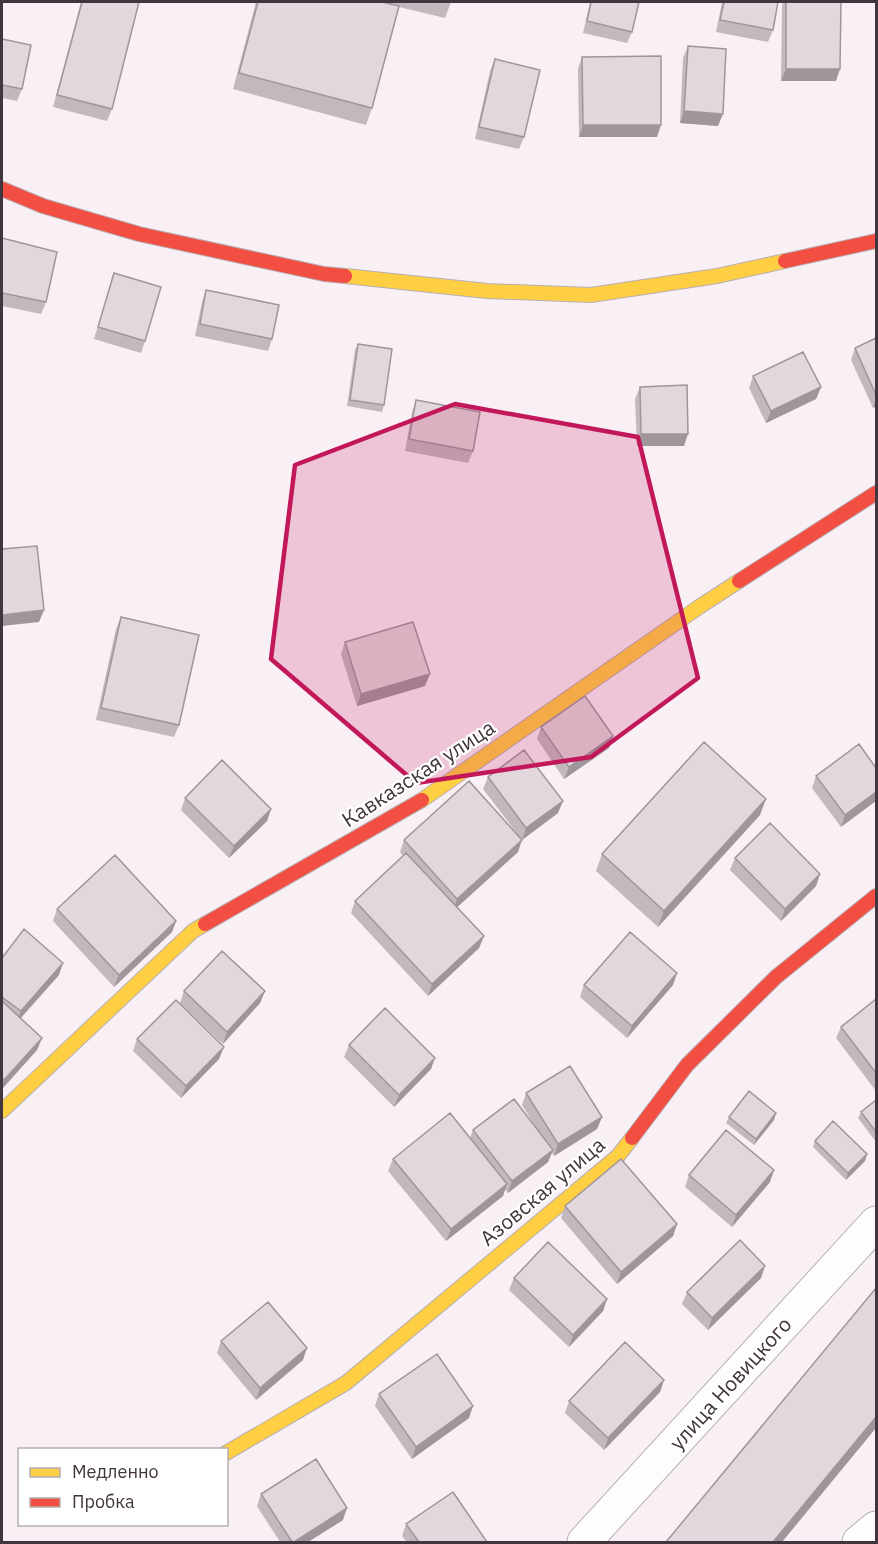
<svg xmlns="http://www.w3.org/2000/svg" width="878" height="1544" viewBox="0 0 878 1544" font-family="'IBM Plex Sans',sans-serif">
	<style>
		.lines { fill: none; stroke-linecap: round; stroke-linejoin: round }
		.street-casing { stroke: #b8aeb4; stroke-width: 35 }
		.slow-casing { stroke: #b8aeb4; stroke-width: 16 }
		.jam-casing { stroke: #b8aeb4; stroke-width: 16 }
		.street { stroke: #fefdfe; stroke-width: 33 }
		.slow { stroke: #ffcf43; stroke-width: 14 }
		.jam { stroke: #f24e42; stroke-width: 14 }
		.wall { fill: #c2b9be }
		.shaded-wall { fill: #9e969b }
		.building { fill: #e1d7dd; stroke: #9e969b; stroke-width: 1.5 }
		.marked { fill: #c2185b; fill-opacity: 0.2; stroke: #c2185b; stroke-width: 4.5; stroke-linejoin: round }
		.labels { text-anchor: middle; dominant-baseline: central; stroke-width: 4.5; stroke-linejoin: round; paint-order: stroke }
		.street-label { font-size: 21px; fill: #43353d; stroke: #fff }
	</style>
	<rect width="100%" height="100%" fill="#f8f0f5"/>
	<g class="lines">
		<g class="street-casing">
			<path id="street" d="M584,1542l292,-319
				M859,1542l17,-14"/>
		</g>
		<g class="slow-casing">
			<path id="slow" d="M345,276l142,15 104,4 126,-19 68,-15
				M422,800l277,-193 40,-26
				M2,1111l191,-180 12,-7
				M226,1453l120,-70 272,-227 14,-18"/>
		</g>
		<g class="jam-casing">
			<path id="jam" d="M2,189l41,17 96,28 185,40 21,2
				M785,261l91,-20
				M739,581l137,-88
				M205,924l217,-124
				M632,1138l55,-73 89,-88 100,-81"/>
		</g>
		<use href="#street" class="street"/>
		<use href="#slow" class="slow"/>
		<use href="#jam" class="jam"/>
	</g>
	<path class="wall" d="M81,2h58l-27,107 -5,12 -54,-14z
		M256,2h195l-6,16 -46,-11 -27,101 -6,17 -133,-36z
		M590,2h49l-7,30 -5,11 -44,-10z
		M722,2h56l-5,28 -5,12 -52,-10z
		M783,2h58l-5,79h-55l1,-75z
		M2,39l20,50 -5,12 -15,-3z
		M688,46l30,80 -38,-3 3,-65z
		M582,57l75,80h-78l-1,-68z
		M495,59l29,78 -5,12 -44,-10 15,-68z
		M2,238l44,64 -5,12 -39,-8z
		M114,273l31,68 -4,12 -47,-14z
		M206,290l66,49 -4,12 -73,-15 7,-34z
		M876,338v68l-3,2 -22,-48 4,-12z
		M358,344l26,61 -2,7 -35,-6 8,-56z
		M753,376l68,11 -5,12 -50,24 -17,-35z
		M640,387l44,59h-47l-2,-47z
		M416,400l57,51 -5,12 -63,-12 7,-39z
		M121,617l58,108 -5,12 -78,-17 20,-91z
		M345,642l80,44 -68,20 -16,-52z
		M541,727l72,9 -4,12 -45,31 -27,-40z
		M876,768l-35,59 -29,-39 4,-12z
		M488,777l70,36 -36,27 -39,-51z
		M185,798l86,11 -4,12 -38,37 -48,-48z
		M760,815l-102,112 -62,-56 6,-17z
		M404,840l114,12 -61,55 27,29 -5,12 -51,48 -77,-83 4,-12 48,-45 -3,-4z
		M735,858l85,16 -4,12 -35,35 -51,-51z
		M57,909l119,12 -4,11 -58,55 -61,-66z
		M2,958l57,17 -38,43 21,20 -5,12 -35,39z
		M584,985h89l-46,53 -47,-41z
		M184,991h81l-5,12 -37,41 -43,-41z
		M876,999v92l-40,-53 5,-11z
		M137,1039l82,20 -38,39 -48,-47z
		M349,1045l82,24 -37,38 -50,-50z
		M526,1093l76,24 -5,12 -43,27 -2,-3 -4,9 -40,31 -3,-4 -2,7 -57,45 -58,-70 5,-12 77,-21 3,-8 62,-4 -13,-21z
		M876,1100v42l-18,-24 3,-6z
		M776,1113l-2,7 -20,25 -28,-22 3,-6z
		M815,1141l52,13 -2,7 -19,19 -33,-33z
		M689,1175l81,7 -38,45 -47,-40z
		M565,1206l112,18 -4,12 -56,48 -56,-66z
		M514,1278l93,21 -4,12 -34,36 -60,-57z
		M761,1278l-53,52 -26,-26 5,-12z
		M221,1341l82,19 -47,40 -39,-47z
		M664,1380l-4,12 -56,58 -39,-37 4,-12z
		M379,1394l90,24 -57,41 -37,-53z
		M261,1494l82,26 -35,22h-28l-23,-36z
		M406,1524l81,18h-80l-5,-6z"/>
	<path class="shaded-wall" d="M786,69h54l-4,12h-55z
		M684,111l39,3 -5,12 -38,-3z
		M583,125h78l-4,12h-78z
		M821,387l-5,12 -50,24 5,-12z
		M876,397v9l-3,2z
		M641,434h47l-4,12h-47z
		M44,610l-5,12 -37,4v-11z
		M430,674l-5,12 -68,20 4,-12z
		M613,736l-4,12 -45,31 5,-12z
		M876,792v9l-35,26 4,-12z
		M766,799l-6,16 -102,112 6,-16z
		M563,801l-5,12 -36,27 4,-12z
		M271,809l-4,12 -38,37 5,-12z
		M522,840l-4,12 -65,59 4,-12z
		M820,874l-4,12 -35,35 4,-12z
		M176,921l-4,11 -58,55 5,-12z
		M484,936l-5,12 -51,48 4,-12z
		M63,963l-4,12 -43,48 5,-12z
		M677,973l-4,12 -46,53 5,-12z
		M265,991l-5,12 -37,41 4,-12z
		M42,1038l-5,12 -35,39v-3l2,-6z
		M224,1047l-5,12 -38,39 5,-12z
		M435,1058l-4,11 -37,38 5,-12z
		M776,1113l-2,7 -20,25 2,-6z
		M602,1117l-5,12 -43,27 4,-12z
		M553,1150l-5,12 -40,31 4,-12z
		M867,1154l-2,7 -19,19 2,-7z
		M774,1170l-4,12 -38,45 4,-12z
		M507,1184l-4,12 -57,45 5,-12z
		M677,1224l-4,12 -56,48 4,-12z
		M765,1266l-4,12 -53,52 4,-12z
		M607,1299l-4,12 -34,36 4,-12z
		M307,1348l-4,12 -47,40 4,-12z
		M664,1380l-4,12 -56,58 4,-12z
		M473,1406l-4,12 -57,41 4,-12z
		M876,1417v11l-94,114h-9z
		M347,1508l-4,12 -35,22h-14z"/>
	<path class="building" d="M82,2h57l-27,107 -55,-14z
		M258,2h124l17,4 -27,102 -133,-35z
		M591,2h48l-7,30 -45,-11z
		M724,2h54l-5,28 -53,-10z
		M786,2h55l-1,67h-54z
		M2,39l29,6 -9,44 -20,-4z
		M688,46l38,3 -3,65 -39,-3z
		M661,56v69h-78l-1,-68z
		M495,59l45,11 -16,67 -45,-10z
		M2,238l55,14 -11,50 -44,-9z
		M114,273l47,14 -16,54 -47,-14z
		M206,290l73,15 -7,34 -72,-15z
		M876,338v57l-21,-47z
		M358,344l34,5 -8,56 -34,-5z
		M803,352l18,35 -50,24 -18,-35z
		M687,385l1,49h-47l-1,-47z
		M416,400l64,12 -7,39 -64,-12z
		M37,546l7,64 -42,5v-66z
		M121,617l78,18 -20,90 -78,-17z
		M413,622l17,52 -69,20 -16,-52z
		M585,696l28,40 -44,31 -28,-40z
		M704,742l62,57 -102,112 -62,-57z
		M859,744l17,24v24l-31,23 -29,-39z
		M524,750l39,51 -37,27 -38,-51z
		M222,760l49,49 -37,37 -49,-48z
		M469,781l53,59 -65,59 -53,-59z
		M770,823l50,51 -35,35 -50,-51z
		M406,853l78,83 -52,48 -77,-83z
		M115,855l61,66 -57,54 -62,-66z
		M24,929l39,34 -42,48 -19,-14v-39z
		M630,932l47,41 -45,53 -48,-41z
		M222,951l43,40 -38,41 -43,-41z
		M876,999v74l-35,-46z
		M176,1000l48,47 -38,39 -49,-47z
		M2,1001l40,37 -38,42 -2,-2z
		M385,1008l50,50 -36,37 -50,-50z
		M570,1066l32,51 -44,27 -32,-51z
		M749,1091l27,22 -20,26 -27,-22z
		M514,1099l39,51 -41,31 -39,-51z
		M876,1100v32l-15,-20z
		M450,1113l57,71 -56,45 -58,-70z
		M833,1121l34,33 -19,19 -33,-32z
		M726,1130l48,40 -38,45 -47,-40z
		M621,1159l56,65 -56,48 -56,-66z
		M740,1240l25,26 -53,52 -25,-26z
		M548,1242l59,57 -34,36 -59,-57z
		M876,1288v129l-103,125h-107z
		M268,1302l39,46 -47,40 -39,-47z
		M625,1342l39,38 -56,58 -39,-37z
		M437,1354l36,52 -57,41 -37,-53z
		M316,1459l31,49 -53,34h-2l-31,-48z
		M453,1492l34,50h-68l-13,-18z"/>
	<path class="marked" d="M455,404l183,33 60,241 -107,79 -175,26 -145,-124 24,-194z"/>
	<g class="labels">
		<g class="street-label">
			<text transform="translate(418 773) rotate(-33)">Кавказская улица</text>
			<text transform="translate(542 1191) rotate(-40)">Азовская улица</text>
			<text transform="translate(730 1383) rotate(-48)">улица Новицкого</text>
		</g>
	</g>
	<rect width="878" height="1544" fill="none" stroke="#43353d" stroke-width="6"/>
	<rect x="18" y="1448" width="210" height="78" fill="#ffffff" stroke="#b4aeb1" stroke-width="1.5"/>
	<rect x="30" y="1468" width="30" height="9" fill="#ffcf43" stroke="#b4aeb1" stroke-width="1.5"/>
	<text x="72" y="1478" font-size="18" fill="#43353d">Медленно</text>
	<rect x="30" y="1498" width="30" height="9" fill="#f24e42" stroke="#b4aeb1" stroke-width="1.5"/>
	<text x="72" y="1508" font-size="18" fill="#43353d">Пробка</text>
</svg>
